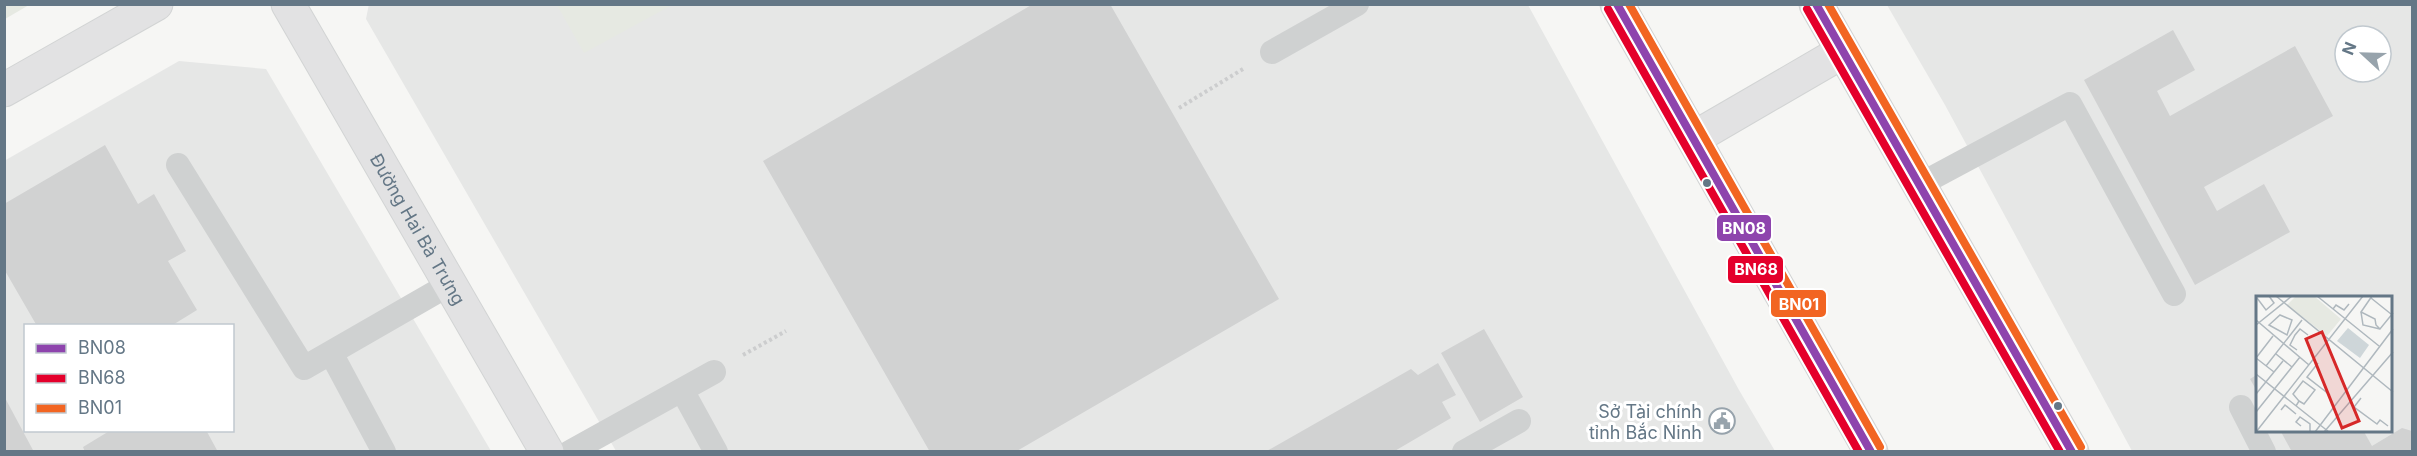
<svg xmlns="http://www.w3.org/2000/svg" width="2417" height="456" viewBox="0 0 2417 456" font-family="Inter,sans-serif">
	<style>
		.built { fill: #e6e7e6; fill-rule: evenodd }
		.green { fill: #e6e9e2 }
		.building { fill: #d1d2d2 }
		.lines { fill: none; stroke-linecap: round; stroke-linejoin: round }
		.secondary-casing { stroke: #d2d4d4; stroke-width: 35 }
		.path { stroke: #cccdce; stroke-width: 4; stroke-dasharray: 3 3; stroke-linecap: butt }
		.lane { stroke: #cfd1d1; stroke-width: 24 }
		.secondary { stroke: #e2e2e3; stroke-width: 33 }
		.bus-1-casing { stroke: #fff; stroke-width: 12 }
		.bus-2-casing { stroke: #fff; stroke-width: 12 }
		.bus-3-casing { stroke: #fff; stroke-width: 12 }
		.bus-1 { stroke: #8e44ad; stroke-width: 8 }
		.bus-2 { stroke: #e4002b; stroke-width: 8 }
		.bus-3 { stroke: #f26522; stroke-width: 8 }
		.bus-dot { fill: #647786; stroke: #fff; stroke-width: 2 }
		.labels { text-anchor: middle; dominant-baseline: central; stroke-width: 6; stroke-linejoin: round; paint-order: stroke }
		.street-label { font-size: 18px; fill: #647786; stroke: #fff }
		.poi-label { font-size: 18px; fill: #647786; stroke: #fff; text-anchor: end }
		.inset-road { fill: none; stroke: #afb8be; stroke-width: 1.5 }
		.view { fill: #d62828; fill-opacity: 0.15; stroke: #d62828; stroke-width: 3 }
		.inset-edge { fill: none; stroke: #647786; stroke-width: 3 }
		.line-badge { stroke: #fff; stroke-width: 2 }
		.badge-label { font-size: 16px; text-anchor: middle; font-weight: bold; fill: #fff }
	</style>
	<rect width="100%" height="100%" fill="#f6f6f4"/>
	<path class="built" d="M369,4l1159,1 211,385 36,61h-1159l-250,-432z
		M1887,5h525v446h-280l-187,-346zM2345,36h36v36h-36zM2258,297h134v133h-134z
		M179,61l87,8 225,382h-486l-1,-290zM26,326h206v104h-206z"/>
	<path class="green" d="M5,4h24v1l-24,14z
		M557,5h115l-88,48z"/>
	<path class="building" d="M1033,4h77l169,295 -264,153h-85l-167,-291z
		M2173,30l22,40 -38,21 13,25 125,-70 38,70 -129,71 13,24 47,-27 26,48 -95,53 -111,-205z
		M105,145l33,59 16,-10 32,57 -18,10 29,49 -26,16h-134l-33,-57v-65z
		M1484,329l39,68 -43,25 -39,-69z
		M1438,363l18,32 -14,7 9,16 -58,34h-128l146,-83 7,6z
		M2258,374v19l-8,-14z
		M4,396l30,56h-30z
		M2402,428l10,3v21h-120l-12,-22h83l9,16z
		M111,430h95l12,22h-133l-2,-5z"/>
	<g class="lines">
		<g class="secondary-casing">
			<g id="secondary">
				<path id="s1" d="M288,4l259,448"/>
				<path d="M1617,4l254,448"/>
				<path d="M1816,4l256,448"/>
				<path d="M4,90l152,-86"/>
				<path d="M1694,138l148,-86"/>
			</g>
		</g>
		<path class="path" d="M1179,108l64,-39
			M743,355l43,-24"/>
		<path class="lane" d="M1272,52l85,-48
			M178,165l126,203 146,-84
			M1919,185l151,-81 104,190
			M331,353l53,99
			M682,390l34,62
			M2241,407l23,45
			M570,452l144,-80
			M1464,452l55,-31"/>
		<use href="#secondary" class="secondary"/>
		<g class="bus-1-casing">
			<path id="bus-1" d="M1617,4l254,448
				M1816,4l256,448"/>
		</g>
		<g class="bus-2-casing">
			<path id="bus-2" d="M1608,9l251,443
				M1807,9l253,443"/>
		</g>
		<g class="bus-3-casing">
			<path id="bus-3" d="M1629,4l251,443
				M1828,4l253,443"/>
		</g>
		<use href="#bus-1" class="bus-1"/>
		<use href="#bus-2" class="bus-2"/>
		<use href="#bus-3" class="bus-3"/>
	</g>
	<defs>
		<g id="civic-ring" transform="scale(1.35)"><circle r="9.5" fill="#fff" stroke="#97a3ac" stroke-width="1.5"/><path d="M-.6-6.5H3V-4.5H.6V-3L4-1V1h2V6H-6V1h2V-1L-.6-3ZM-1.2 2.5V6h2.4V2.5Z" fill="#97a3ac"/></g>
	</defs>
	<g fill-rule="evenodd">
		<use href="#civic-ring" x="1722" y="421"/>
	</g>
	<g class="bus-dot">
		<circle cx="1707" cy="183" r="5"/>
		<circle cx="2058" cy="406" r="5"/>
	</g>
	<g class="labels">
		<g class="street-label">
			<text stroke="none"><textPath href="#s1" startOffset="260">Đường Hai Bà Trưng</textPath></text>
		</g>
		<g class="poi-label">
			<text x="1702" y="411">Sở Tài chính<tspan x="1702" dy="21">tỉnh Bắc Ninh</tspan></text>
		</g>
	</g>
	<g transform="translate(2256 296)">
		<rect width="136" height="136" fill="#f6f6f4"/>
		<path d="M40,0h18l27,23 -14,17 -40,-31z" fill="#e6e9e2"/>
		<path d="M92,32l21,17 -9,13 -23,-17z" fill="#ced6d9"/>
		<path class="inset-road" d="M20,0l117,96M61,0l62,50M116,0l-11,16 14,7 1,6 4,4 13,-16M1,2l9,12 8,-7 -5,-7M115,2l20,16M77,13l3,-4 8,5 5,-6M105,16l2,13 17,4M24,19l12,5 -5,15 -18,-10zM0,24l53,45M0,29l36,-29M41,54l-7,-5 5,-10 5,-6 8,6M20,58l16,13M0,62l17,-22M0,62l18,14M62,67l-11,14 23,18M10,70l36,-46M0,78l73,58M0,98l27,-33M105,102l-7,9 23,17 3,-4 8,6M40,110l3,-5 -6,-7 10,-13 12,9 -11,14 -5,-3M25,114l4,-5 11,9M0,116l44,-55M45,130l-5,-4 4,-5 10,7v8M0,136l107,-136M59,136l78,-103M68,136l69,-80"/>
		<path class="view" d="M66,36l37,89 -17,7 -36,-89z"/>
		<rect width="136" height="136" class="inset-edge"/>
	</g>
	<g class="line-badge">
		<rect x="1716" y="214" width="56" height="28" rx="6" fill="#8e44ad"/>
		<rect x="1727" y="255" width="57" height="29" rx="6" fill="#e4002b"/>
		<rect x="1770" y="289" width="57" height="29" rx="6" fill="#f26522"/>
	</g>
	<g class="badge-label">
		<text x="1744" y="234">BN08</text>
		<text x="1756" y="275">BN68</text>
		<text x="1799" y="310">BN01</text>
	</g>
	<rect width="2417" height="456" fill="none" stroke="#647786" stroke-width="12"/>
	<rect x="24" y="324" width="210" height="108" fill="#ffffff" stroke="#c1c9cf" stroke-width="1.5"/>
	<rect x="36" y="344" width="30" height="9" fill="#8e44ad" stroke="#c1c9cf" stroke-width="1.5"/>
	<text x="78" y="354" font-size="18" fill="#647786">BN08</text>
	<rect x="36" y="374" width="30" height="9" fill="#e4002b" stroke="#c1c9cf" stroke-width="1.5"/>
	<text x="78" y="384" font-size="18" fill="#647786">BN68</text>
	<rect x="36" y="404" width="30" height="9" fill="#f26522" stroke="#c1c9cf" stroke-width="1.5"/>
	<text x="78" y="414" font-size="18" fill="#647786">BN01</text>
	<g transform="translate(2363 54) rotate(292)"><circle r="28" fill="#ffffff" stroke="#c1c9cf" stroke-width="1.5"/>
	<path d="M0-4.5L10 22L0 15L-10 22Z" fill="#97a3ac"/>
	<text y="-9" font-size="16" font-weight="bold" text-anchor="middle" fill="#647786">N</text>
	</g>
</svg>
